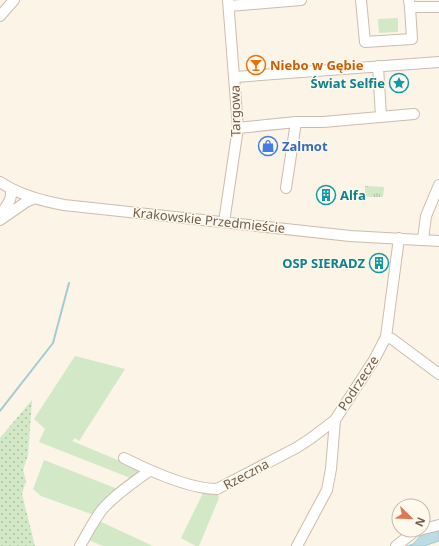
<svg xmlns="http://www.w3.org/2000/svg" width="439" height="546" viewBox="0 0 439 546" font-family="'Noto Sans',sans-serif">
	<style>
		.grass { fill: url(#grass-dots) }
		.park { fill: url(#park-tufts) }
		.garden { fill: #d2e8c6 }
		.water { fill: #bcdce4; stroke: #a3cbd5 }
		.lines { fill: none; stroke-linecap: round; stroke-linejoin: round }
		.stream { stroke: #a3cbd5; stroke-width: 2 }
		.minor-casing { stroke: #ccbcad; stroke-width: 12 }
		.minor { stroke: #fff; stroke-width: 10 }
		.labels { text-anchor: middle; dominant-baseline: central; stroke-width: 3; stroke-linejoin: round; paint-order: stroke }
		.food-label { font-size: 13px; font-weight: bold; fill: #c56008; stroke: #fef8ed; text-anchor: start }
		.culture-label { font-size: 13px; font-weight: bold; fill: #0d838f; stroke: #fef8ed; text-anchor: end }
		.street-label { font-size: 13px; fill: #735c4c; stroke: #fef8ed }
		.shop-label { font-size: 13px; font-weight: bold; fill: #366cbe; stroke: #fef8ed; text-anchor: start }
	</style>
	<defs>
		<pattern id="grass-dots" width="8" height="8" patternUnits="userSpaceOnUse"><rect width="8" height="8" fill="#d2e8c6"/><path d="M2 2h.1M6 6h.1" fill="none" stroke="#afbfa3" stroke-width="1.8" stroke-linecap="round"/></pattern>
		<pattern id="park-tufts" width="24" height="20" patternUnits="userSpaceOnUse"><rect width="24" height="20" fill="#d2e8c6"/><path d="M3 7l-1-3M5 7V3M7 7l1-3M15 17l-1-3M17 17v-4M19 17l1-3" fill="none" stroke="#afbfa3"/></pattern>
	</defs>
	<rect width="100%" height="100%" fill="#fbf4e7"/>
	<path class="grass" d="M32,400l-4,55 -5,15 3,11 -4,13 13,52h-35v-108z"/>
	<path class="park" d="M365,186l19,1 -1,10h-18z"/>
	<path class="garden" d="M398,18v14l-19,1 -1,-14z
		M75,356l50,13 -46,72 -4,-3 -3,3 72,30 -11,8 -94,-37 6,-13 -11,-10z
		M44,460l76,30 -26,25 -53,-19 -8,-7z
		M203,493l15,2 1,3 -20,48h-3l-15,-8z
		M97,520l56,26h-50l-17,-7z"/>
	<path class="water" d="M439,528v13l-15,5h-17l6,-2 11,-12z"/>
	<g class="lines">
		<path class="stream" d="M0,411l53,-68 16,-60"/>
		<g class="minor-casing">
			<path id="minor" d="M361,0l4,42 47,-3 -2,-32
				M409,0l1,7h29
				M229,6l72,-6
				M0,16l14,-16
				M378,66l3,50
				M235,77l204,-15
				M238,128l58,-6h27l91,-8
				M0,182c19,13 42,19 64,23l286,31 89,5
				M286,188l10,-66
				M0,215c6,-9 14,-16 10,-27
				M0,220l26,-18 9,-4
				M224,222l14,-94 -10,-128
				M423,239l3,-23 13,-31
				M386,337l6,2 47,35
				M124,458c24,12 65,31 93,31l79,-41 14,-9 25,-19
				M423,529l16,-4
				M80,546c7,-12 13,-24 21,-35 13,-16 32,-28 48,-40
				M297,546l30,-56 4,-21 4,-49 39,-60 12,-23 13,-99
				M396,546l19,-15 5,-1"/>
		</g>
		<use href="#minor" class="minor"/>
	</g>
	<defs>
		<g id="bar-ring" transform="scale(1)"><circle r="9.5" fill="#fef8ed" stroke="#e8710a" stroke-width="1.5"/><path d="M-6-5H6L.8 .8V4.5H3.5V6h-7V4.5H-.8V.8Z" fill="#e8710a"/></g>
		<g id="sight-ring" transform="scale(1)"><circle r="9.5" fill="#fef8ed" stroke="#0f9aa8" stroke-width="1.5"/><path d="M0-6L1.8-2.2L6-1.7L2.9 1.2L3.7 5.4L0 3.3L-3.7 5.4L-2.9 1.2L-6-1.7L-1.8-2.2Z" fill="#0f9aa8"/></g>
		<g id="shop-ring" transform="scale(1)"><circle r="9.5" fill="#fef8ed" stroke="#3f7fe0" stroke-width="1.5"/><path d="M-5-2.5h2.3a2.7 3.5 0 0 1 5.4 0H5L5.5 6h-11ZM-1.5-2.5h3a1.5 2.3 0 0 0-3 0Z" fill="#3f7fe0"/></g>
		<g id="building-ring" transform="scale(1)"><circle r="9.5" fill="#fef8ed" stroke="#0f9aa8" stroke-width="1.5"/><path d="M-4-6H4V6H1V3H-1V6H-4ZM-2.5-4.3h1.7v1.8h-1.7ZM.8-4.3h1.7v1.8H.8ZM-2.5-1h1.7V.8h-1.7ZM.8-1h1.7V.8H.8Z" fill="#0f9aa8"/></g>
	</defs>
	<g fill-rule="evenodd">
		<use href="#bar-ring" x="256" y="65"/>
		<use href="#sight-ring" x="399" y="83"/>
		<use href="#shop-ring" x="268" y="146"/>
		<use href="#building-ring" x="326" y="195"/>
		<use href="#building-ring" x="379" y="263"/>
	</g>
	<g class="labels">
		<g class="food-label">
			<text x="270" y="65">Niebo w Gębie</text>
		</g>
		<g class="culture-label">
			<text x="385" y="83">Świat Selfie</text>
			<text x="340" y="195" text-anchor="start">Alfa</text>
			<text x="365" y="263">OSP SIERADZ</text>
		</g>
		<g class="street-label">
			<text transform="translate(235 111) rotate(-91)">Targowa</text>
			<text transform="translate(209 220) rotate(6)">Krakowskie Przedmieście</text>
			<text transform="translate(358 383) rotate(-57)">Podrzecze</text>
			<text transform="translate(246 474) rotate(-28)">Rzeczna</text>
		</g>
		<g class="shop-label">
			<text x="282" y="146">Zalmot</text>
		</g>
	</g>
	<g transform="translate(411 518) rotate(113)"><circle r="19" fill="#fef8ed" stroke="#c6baad"/>
	<path d="M0-3L7 15L0 10L-7 15Z" fill="#de7753"/>
	<text y="-6" font-size="11" font-weight="bold" text-anchor="middle" fill="#735c4c">N</text>
	</g>
</svg>
